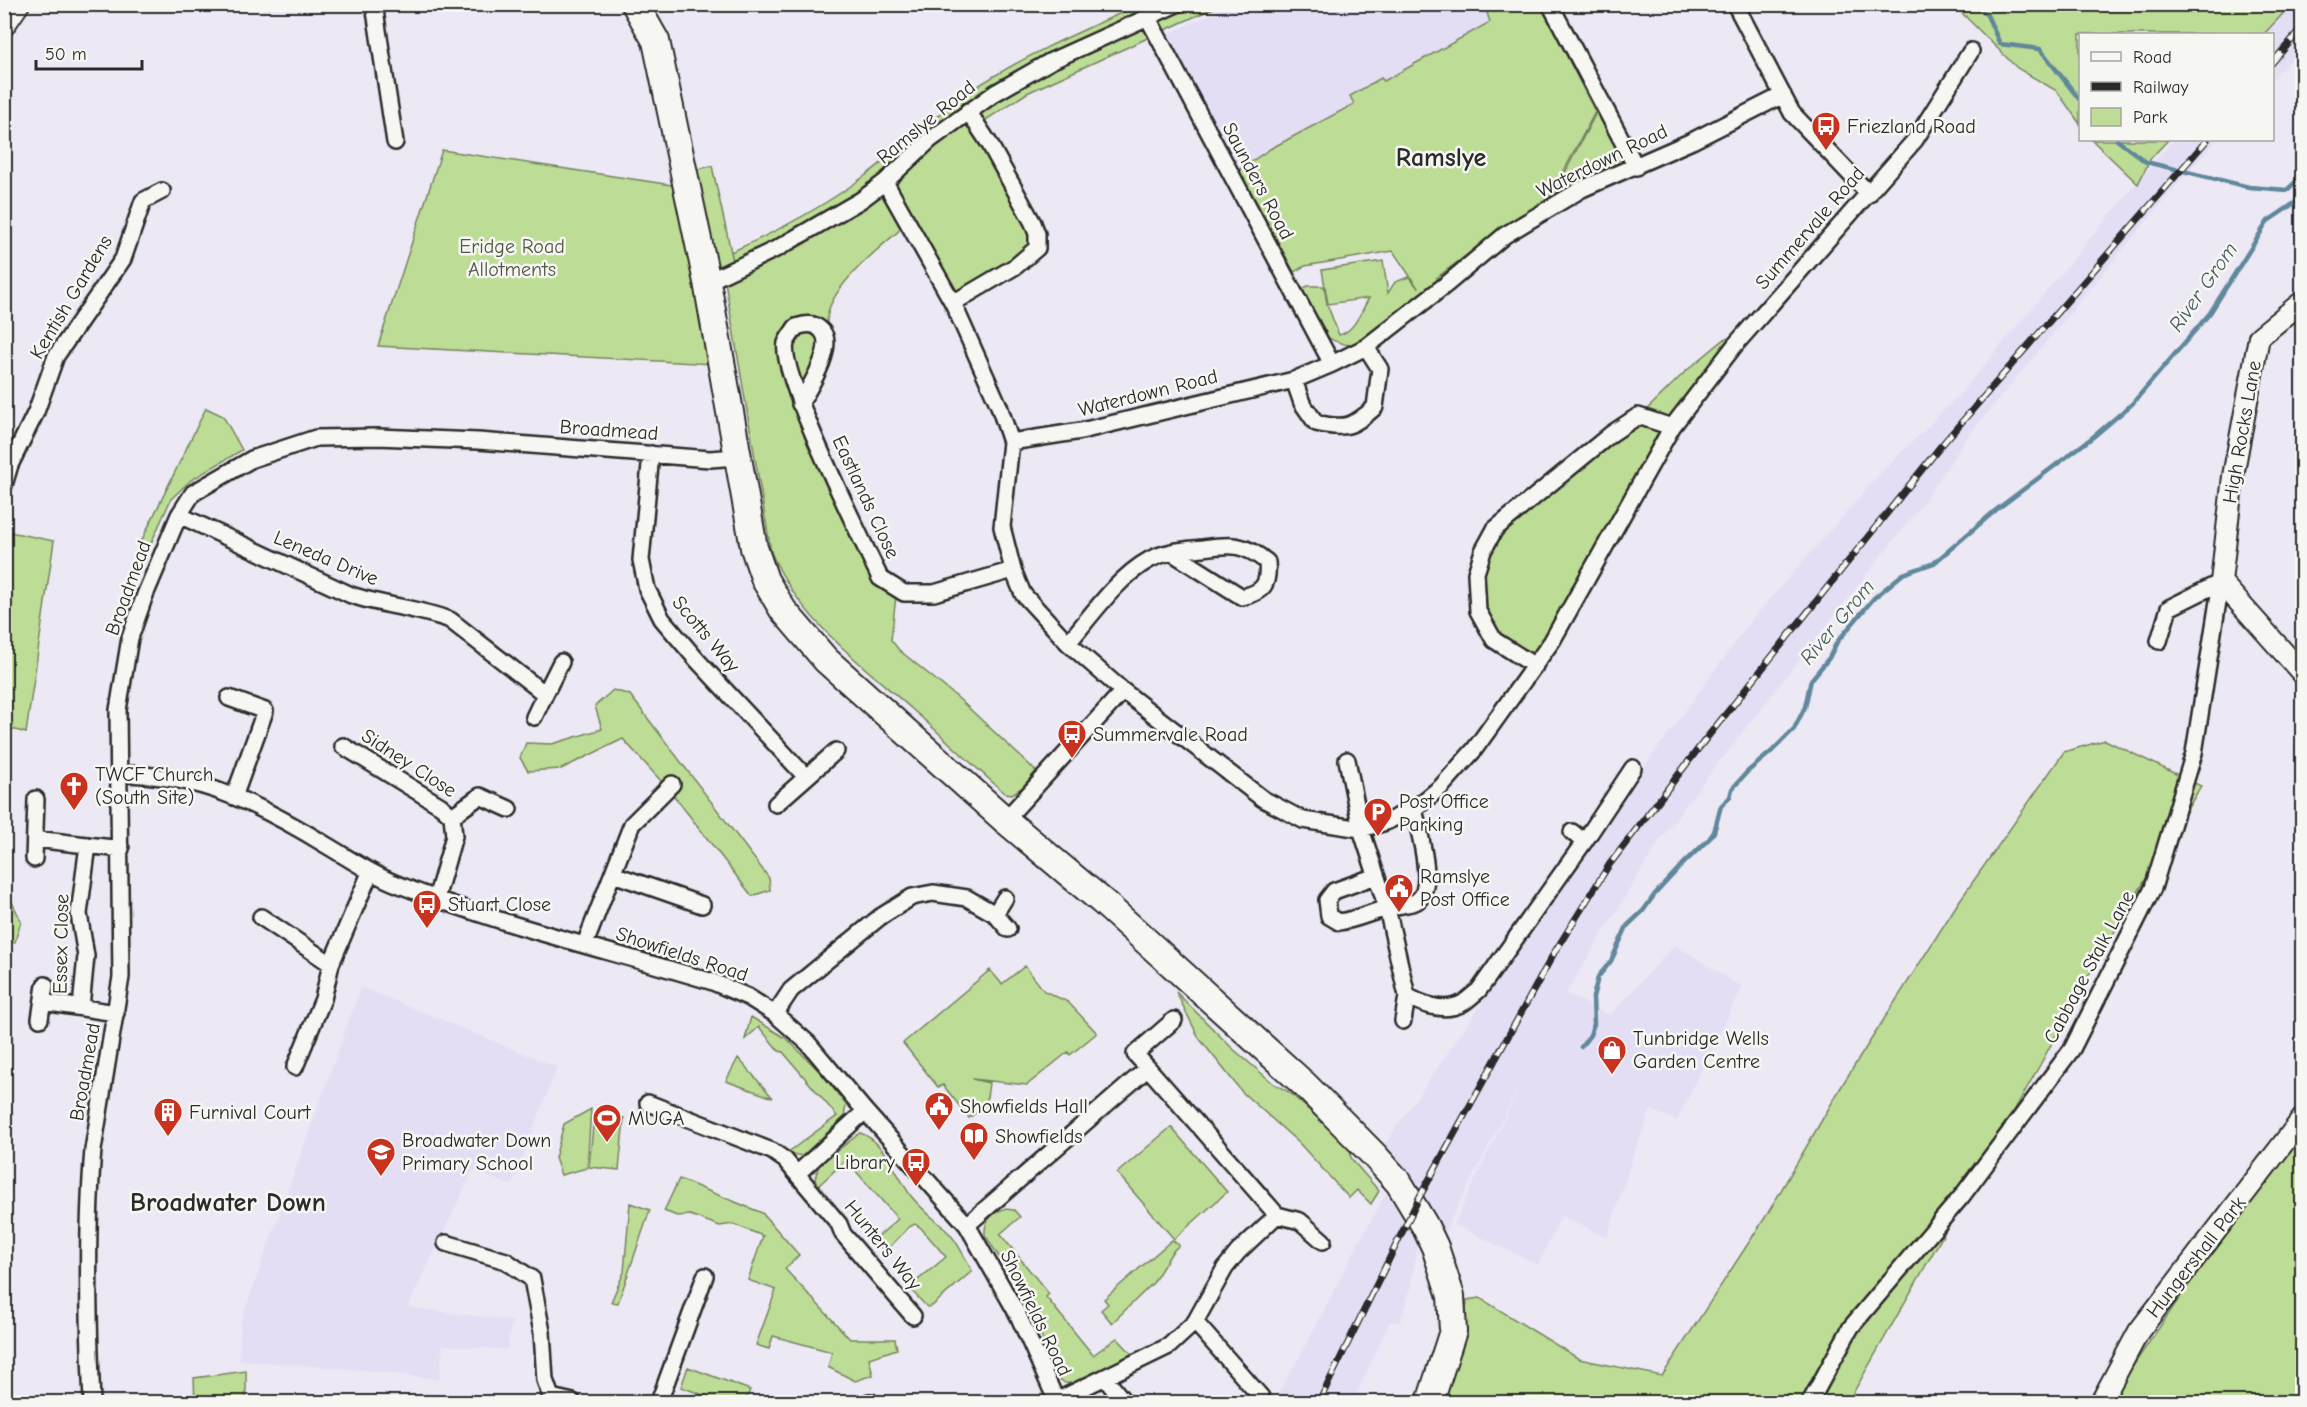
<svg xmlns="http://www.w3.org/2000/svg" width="2307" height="1407" viewBox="0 0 2307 1407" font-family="'Comic Neue',sans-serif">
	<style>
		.built { fill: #e4def5 }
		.green { fill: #bddc95; stroke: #748460; stroke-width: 1.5 }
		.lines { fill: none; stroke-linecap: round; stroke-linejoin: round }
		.stream { stroke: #60889b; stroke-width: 4.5 }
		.street-casing { stroke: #2b2b2b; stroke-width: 20 }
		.secondary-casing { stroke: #2b2b2b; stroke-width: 24 }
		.highway-casing { stroke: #2b2b2b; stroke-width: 30 }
		.street { stroke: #f6f6f2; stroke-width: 15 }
		.secondary { stroke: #f6f6f2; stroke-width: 20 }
		.highway { stroke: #f6f6f2; stroke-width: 26 }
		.rail-casing { stroke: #2b2b2b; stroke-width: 7 }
		.rail { stroke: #f6f6f2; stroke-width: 4.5; stroke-dasharray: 14; stroke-linecap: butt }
		.labels { text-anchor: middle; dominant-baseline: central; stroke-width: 5; stroke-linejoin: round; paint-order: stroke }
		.street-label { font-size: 20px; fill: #2b2b2b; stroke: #f6f6f2 }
		.poi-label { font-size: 20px; fill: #2b2b2b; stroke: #f6f6f2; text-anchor: start }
		.park-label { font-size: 20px; fill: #505746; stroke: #f6f6f2 }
		.water-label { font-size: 21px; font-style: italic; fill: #465a63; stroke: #f6f6f2 }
		.district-label { font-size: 26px; font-weight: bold; fill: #2b2b2b; stroke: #f6f6f2 }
	</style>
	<rect width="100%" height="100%" fill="#ece8f4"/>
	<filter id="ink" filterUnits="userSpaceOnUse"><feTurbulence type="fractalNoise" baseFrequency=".0167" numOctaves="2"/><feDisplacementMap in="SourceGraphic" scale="12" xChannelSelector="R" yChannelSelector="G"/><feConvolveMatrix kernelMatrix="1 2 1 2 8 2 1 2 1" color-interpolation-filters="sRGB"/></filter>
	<g filter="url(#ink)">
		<path class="built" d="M1231,5h310l54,107 -100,122 -76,55 -26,-38 -88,15 -11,6 -128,-237z
			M2280,5h22v43l-29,30 -1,-44h-16z
			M2173,140h44l-37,41 -211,254 -48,70 -234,298 -28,39 -93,151 44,22 65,-70 67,42 -65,134 -26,-11 -18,46 -26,82 -46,-22 -23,49 -84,-41 68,-143 -80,156 -23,-39 -1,-13 -35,-38 262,-381 109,-149 125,-142 81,-81z
			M361,987l196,80 -45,119 -39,-16 -65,137 104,14 -5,29 -64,-5 -4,35 -64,-9 -136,-11 2,-39z
			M1387,1192l24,36 7,16 -9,49 -9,29 -10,-1 -37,81h-80l21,-35 79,-151z"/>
		<path class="green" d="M1484,4l60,1 -2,2 53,105 -47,89 -53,33 -59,44 61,-44 52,-31 47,-90 -5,-10 8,-4 35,67 -52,22 -221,160c-10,-3 -23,-4 -32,-10 -7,-5 -25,-39 -28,-49l7,-3h16l3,18 12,31c15,-3 23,-25 30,-37l-41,6 -6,-34 61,-9 5,32 7,-11 14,-5 9,11 -25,-37 -88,15 -11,6 -55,-102 31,-21 84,-45 -4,-8 31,-18 3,3 106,-59z
			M1139,5h81l-193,88 -52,34 38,66 21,52 -79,54 -45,-78c-24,22 -70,56 -81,88 -3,10 -2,21 -5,32 -7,20 -16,40 -24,60l96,195 -5,44 8,10 59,48 78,73 -13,16 -11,7 -7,-1c-32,-27 -61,-56 -92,-83 -53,-47 -114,-91 -142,-158l-45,-265 -4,-15 -11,3 -22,-104 23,-5 22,99 -3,-13c47,-21 94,-46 135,-77 35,-26 66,-58 103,-83 53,-36 112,-61 170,-87z
			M1954,5h337l-27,29h-184v90l-23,-33 -40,-23z
			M2092,140h76l-17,18 -13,26z
			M442,150l236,36 35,178 -335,-18z
			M1726,338l8,6 -26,32 -173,288 -38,-25 -17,-28 5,-58 10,-22 143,-113 48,-47z
			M206,408l17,8 19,34 -51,30 -20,19 -24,53 -9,-4z
			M10,532l44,9 -28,192 -21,-6 -1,-187z
			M613,690l17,5 139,183 1,12 -18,6 -81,-104 -48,-53 -62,30 -33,2 -8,-13 6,-15 26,1 50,-15 -7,-23z
			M2105,740l96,46 -117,197 -44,82 -192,337h-404l19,-56 4,-46 13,-2 99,61 83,17 106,-163 76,-131 114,-179 106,-151z
			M5,902h7l9,19 -6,21 -10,1z
			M1025,966l19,25 24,11 29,31 -27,22 -2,-3 -41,33 -55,-6 17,4 -3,22 -17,13 -26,-33 -5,2 -35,-44 87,-73 12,14z
			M1176,992l56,56 42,36 15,8 65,59 -4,4 3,6 26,30 -8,13 -14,-14 -8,8 -50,-55 -57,-51 -43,-54z
			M751,1017l36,22 37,37 22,29 -2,12 -42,39 -15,-3 50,-37 -54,-64 -4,-1 -20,-24 -14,12z
			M738,1058l35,40 -47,-17z
			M591,1109l-4,59 -26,7 -6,-17 9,-34z
			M594,1116l30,2 -5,52 -30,-3z
			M1171,1127l56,65 -53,47 -57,-66z
			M2302,1130v272h-194l77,-112z
			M860,1133c23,6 38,45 51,63 11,14 25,24 37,36 10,10 17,26 24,39l-40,35 -5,1 -17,-18 3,-5 33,-27 -25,-29 -6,-4 -6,3 -24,25 -11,-12 24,-21 -52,-59 -28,26 -3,-7 4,-14z
			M679,1179l83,34 37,42 -14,14 65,70h45l2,10 -28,9 4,17 -18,6 -27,-14 4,-15 -59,-16 -4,13 -13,-4 20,-55 -28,-10 15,-44 -30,-12 -13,2 -30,-11 -13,1 -13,-5z
			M630,1203l20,7 -32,93 -7,-1 13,-30z
			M1004,1209l10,1 6,7 -20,17 49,60 -3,3 47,58 24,-17 15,16c-19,10 -45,31 -67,29l-8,-6 -27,-72 -45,-70c-1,-14 6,-22 19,-26z
			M1172,1240l7,5 -7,7 -19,31 -41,40 -11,-13 7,-6 -4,-5z
			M688,1367l62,23 -5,12h-22l-42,-15z
			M246,1371v31h-51l-1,-24z"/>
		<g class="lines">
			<path class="stream" d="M1973,4l14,11 13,29 40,5 40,51
				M2117,140l29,22 103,25 38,3 15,-14
				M1581,1047l9,-12 4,-11 -1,-27 5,-20 13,-16 16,-35 16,-15 12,-17 24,-26 30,-29 5,-7 7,-26 9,-9 2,-8 15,-17 24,-20 23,-23 11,-22 6,-27 18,-22 8,-16 37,-44 29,-24 31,-11 62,-53 97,-73 39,-33 78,-91 58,-92 28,-19 6,-22"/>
			<g class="street-casing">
				<path id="street" d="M374,4l21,138
					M1550,4l86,163
					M1735,4l57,109 77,81
					M1148,18l184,346
					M885,182l68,121 46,103 12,36 -9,85 11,43 10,24 45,49 55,48 140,108 40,21 58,9 25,-7 28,-13 27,-22 33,-37 78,-109 120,-214 63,-82 180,-205 56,-89
					M707,282l71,-34 83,-48 24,-18 45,-42 65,-47 56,-32 126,-57
					M953,303l63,-37 21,-18v-14l-4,-11 -44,-80 -21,-32
					M1294,380l8,23 14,20c29,7 37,4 59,-16l5,-38 -14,-22
					M800,404c9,-16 36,-57 22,-73 -8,-9 -17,-7 -26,-4 -3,5 -8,11 -10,16 -8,30 77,198 94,235l24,15h30l79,-23
					M1011,442l70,-11 213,-51 38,-16 34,-17 82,-64 57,-48 77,-46 110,-48 91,-46
					M651,454l-10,106 6,29 15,30 35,41 109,117
					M4,485l6,-20 26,-53 20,-56 67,-97 20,-58 19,-10
					M179,515l172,80c33,11 67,13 99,25l95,74 16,-32
					M2159,641l10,-33 52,-26
					M1068,643c23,-27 50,-66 81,-83 16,-9 36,-10 54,-12 28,-4 41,-5 64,14 2,22 -3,30 -25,35l-71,-45
					M1535,666l-41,-26 -16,-29 -2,-38 7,-22 12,-22 116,-95 27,-18 34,11
					M229,698l36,13 -31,86
					M534,717l11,-23
					M343,746l98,60 11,10 2,20 -18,63
					M1347,760l14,69 26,79 20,88 -4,25
					M119,774c80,0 140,30 207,71 24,14 45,29 71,39 102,41 211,66 316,98l35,15 27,17 33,29 57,68 102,114 51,90 39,87
					M776,804l60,-53
					M452,816l28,-20 29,13
					M1005,820l118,-129
					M1572,832l12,10
					M35,839l86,10
					M34,859l2,-60
					M613,874l89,31
					M1376,876l-42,15 -7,9 2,16 10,6c17,-2 32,-10 49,-14 8,-3 19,-3 27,-6 23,-11 3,-73 -1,-93
					M995,914l10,-16
					M261,917l70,47
					M585,944l47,-120 40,-40
					M1407,996c16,9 38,17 56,7 6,-4 11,-9 16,-13l105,-148 49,-74
					M43,1002l73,11
					M81,1007l5,-51 -7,-42 9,-69
					M775,1014l16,-24 89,-73 32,-20 21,-4 34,5 28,16 13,15
					M40,1019l5,-34
					M295,1067l28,-68 8,-35 39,-91
					M1148,1068l-13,-14 39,-34
					M648,1103l124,48 13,9 54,64 4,10 70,82
					M797,1174l68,-63
					M1277,1215l23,6 23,20
					M967,1225l181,-157 50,57
					M446,1243l60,18 26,18 10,53 3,48 6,17
					M1195,1322l66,75
					M1105,1378l19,24
					M551,1397l22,5
					M1056,1401l113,-55 26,-24 30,-54 13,-16 39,-37 -76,-87
					M92,1402c-4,-83 -6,-169 1,-252l28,-173 -3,-267 12,-72 15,-43 34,-80 14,-22 59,-34 64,-21 61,-1 101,4 232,18 27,-2
					M659,1402l46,-126
					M869,1402h2
					M1810,1402l41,-75 111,-131 110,-147 81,-161 41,-135 27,-171"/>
			</g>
			<g class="secondary-casing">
				<path id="secondary" d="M4,26l15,-22
					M2302,302l-43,35 -26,139 -12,106 81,91
					M2101,1402l38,-71 163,-212"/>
			</g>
			<g class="highway-casing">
				<path id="highway" d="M635,4l21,37 51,241 47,266 11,32 18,30 43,50 179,160 98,82 202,183 69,70 25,28 26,43 10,21 16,49 2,35 -23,71"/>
			</g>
			<use href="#street" class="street"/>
			<use href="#secondary" class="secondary"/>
			<use href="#highway" class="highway"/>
			<g class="rail-casing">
				<path id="rail" d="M2272,63l30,-35
					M1319,1402l100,-204 135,-245 55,-88 96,-125 235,-293 267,-307"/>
			</g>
			<use href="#rail" class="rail"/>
		</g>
	</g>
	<defs>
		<g id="bus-pin" transform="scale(1.5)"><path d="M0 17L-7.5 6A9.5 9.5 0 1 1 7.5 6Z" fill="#c8321e" stroke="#f6f6f2"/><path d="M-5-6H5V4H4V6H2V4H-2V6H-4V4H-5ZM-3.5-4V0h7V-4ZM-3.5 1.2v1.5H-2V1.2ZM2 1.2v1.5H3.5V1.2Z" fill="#fff"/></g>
		<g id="church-pin" transform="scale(1.5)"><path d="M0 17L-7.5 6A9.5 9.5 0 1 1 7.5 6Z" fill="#c8321e" stroke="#f6f6f2"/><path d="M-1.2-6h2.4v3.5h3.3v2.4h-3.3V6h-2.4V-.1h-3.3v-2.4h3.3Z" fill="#fff"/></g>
		<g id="parking-pin" transform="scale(1.5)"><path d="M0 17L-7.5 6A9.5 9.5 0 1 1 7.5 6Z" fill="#c8321e" stroke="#f6f6f2"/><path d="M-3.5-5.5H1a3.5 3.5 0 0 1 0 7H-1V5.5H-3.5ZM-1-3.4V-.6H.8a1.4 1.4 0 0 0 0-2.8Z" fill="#fff"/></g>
		<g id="civic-pin" transform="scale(1.5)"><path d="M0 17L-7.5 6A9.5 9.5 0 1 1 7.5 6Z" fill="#c8321e" stroke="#f6f6f2"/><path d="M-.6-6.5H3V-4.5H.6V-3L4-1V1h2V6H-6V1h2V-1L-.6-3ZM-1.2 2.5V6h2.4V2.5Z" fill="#fff"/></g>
		<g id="shop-pin" transform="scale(1.5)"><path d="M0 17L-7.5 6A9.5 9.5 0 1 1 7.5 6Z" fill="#c8321e" stroke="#f6f6f2"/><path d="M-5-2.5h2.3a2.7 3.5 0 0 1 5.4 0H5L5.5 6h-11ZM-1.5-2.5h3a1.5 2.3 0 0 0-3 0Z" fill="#fff"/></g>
		<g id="building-pin" transform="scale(1.5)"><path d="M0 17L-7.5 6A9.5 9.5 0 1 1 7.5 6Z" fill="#c8321e" stroke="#f6f6f2"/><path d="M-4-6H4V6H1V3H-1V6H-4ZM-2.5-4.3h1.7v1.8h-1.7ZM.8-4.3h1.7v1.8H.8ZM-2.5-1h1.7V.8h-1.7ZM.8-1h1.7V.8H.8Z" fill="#fff"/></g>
		<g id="stadium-pin" transform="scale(1.5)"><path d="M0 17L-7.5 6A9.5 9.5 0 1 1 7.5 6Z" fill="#c8321e" stroke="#f6f6f2"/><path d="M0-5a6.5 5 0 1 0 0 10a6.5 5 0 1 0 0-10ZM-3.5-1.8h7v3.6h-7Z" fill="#fff"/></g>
		<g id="library-pin" transform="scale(1.5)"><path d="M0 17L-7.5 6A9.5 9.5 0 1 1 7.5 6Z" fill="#c8321e" stroke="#f6f6f2"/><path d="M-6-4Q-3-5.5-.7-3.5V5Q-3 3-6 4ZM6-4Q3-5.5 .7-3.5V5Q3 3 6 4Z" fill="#fff"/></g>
		<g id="school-pin" transform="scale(1.5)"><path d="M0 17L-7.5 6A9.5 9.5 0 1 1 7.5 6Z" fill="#c8321e" stroke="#f6f6f2"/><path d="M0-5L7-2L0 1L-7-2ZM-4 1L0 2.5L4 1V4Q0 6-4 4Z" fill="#fff"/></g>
	</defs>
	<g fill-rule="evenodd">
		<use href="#bus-pin" x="1826" y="126"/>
		<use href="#bus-pin" x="1072" y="734"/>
		<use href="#church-pin" x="74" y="786"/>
		<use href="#parking-pin" x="1378" y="812"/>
		<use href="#civic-pin" x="1399" y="888"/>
		<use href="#bus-pin" x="427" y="904"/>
		<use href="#shop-pin" x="1612" y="1050"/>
		<use href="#civic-pin" x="939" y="1106"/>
		<use href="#building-pin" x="168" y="1112"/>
		<use href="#stadium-pin" x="607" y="1118"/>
		<use href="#library-pin" x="974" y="1136"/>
		<use href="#school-pin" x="381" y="1152"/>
		<use href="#bus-pin" x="916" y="1162"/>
	</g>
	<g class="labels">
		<g class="street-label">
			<text transform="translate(926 122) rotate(-39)">Ramslye Road</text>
			<text transform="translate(1602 161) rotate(-26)">Waterdown Road</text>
			<text transform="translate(1258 181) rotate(62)">Saunders Road</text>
			<text transform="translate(1810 228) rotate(-49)">Summervale Road</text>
			<text transform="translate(71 297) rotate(-59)">Kentish Gardens</text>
			<text transform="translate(1148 393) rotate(-14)">Waterdown Road</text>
			<text transform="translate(609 430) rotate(4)">Broadmead</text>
			<text transform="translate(2242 432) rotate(-80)">High Rocks Lane</text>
			<text transform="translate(866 497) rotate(65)">Eastlands Close</text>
			<text transform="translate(326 558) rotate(23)">Leneda Drive</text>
			<text transform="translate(128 588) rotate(-70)">Broadmead</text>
			<text transform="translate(706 634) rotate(50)">Scotts Way</text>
			<text transform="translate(409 763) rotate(33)">Sidney Close</text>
			<text transform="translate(61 944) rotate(-89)">Essex Close</text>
			<text transform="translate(682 954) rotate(18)">Showfields Road</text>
			<text transform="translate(2089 967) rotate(-62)">Cabbage Stalk Lane</text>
			<text transform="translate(85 1072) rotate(-80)">Broadmead</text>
			<text transform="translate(883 1245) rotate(51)">Hunters Way</text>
			<text transform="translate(2196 1257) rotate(-52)">Hungershall Park</text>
			<text transform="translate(1036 1313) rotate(64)">Showfields Road</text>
		</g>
		<g class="poi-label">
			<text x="1847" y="126">Friezland Road</text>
			<text x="1093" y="734">Summervale Road</text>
			<text x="95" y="774">TWCF Church<tspan x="95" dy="23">(South Site)</tspan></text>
			<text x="1399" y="801">Post Office<tspan x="1399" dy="23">Parking</tspan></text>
			<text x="1420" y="876">Ramslye<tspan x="1420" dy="23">Post Office</tspan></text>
			<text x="448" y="904">Stuart Close</text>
			<text x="1633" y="1038">Tunbridge Wells<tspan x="1633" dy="23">Garden Centre</tspan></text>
			<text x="960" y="1106">Showfields Hall</text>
			<text x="189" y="1112">Furnival Court</text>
			<text x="628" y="1118">MUGA</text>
			<text x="995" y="1136">Showfields</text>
			<text x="402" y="1140">Broadwater Down<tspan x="402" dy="23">Primary School</tspan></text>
			<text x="895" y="1162" text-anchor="end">Library</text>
		</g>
		<g class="park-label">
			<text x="512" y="246">Eridge Road<tspan x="512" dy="23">Allotments</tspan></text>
		</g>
		<g class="water-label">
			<text transform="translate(2203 287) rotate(-55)">River Grom</text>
			<text transform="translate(1837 622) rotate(-50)">River Grom</text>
		</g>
		<g class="district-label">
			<text x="1441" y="158">Ramslye</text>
			<text x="228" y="1203">Broadwater Down</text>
		</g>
	</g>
	<rect width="2307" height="1407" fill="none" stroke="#f6f6f2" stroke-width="24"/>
	<rect x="12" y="12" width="2283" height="1383" fill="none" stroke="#2b2b2b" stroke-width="2" filter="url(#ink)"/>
	<rect x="2079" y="33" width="195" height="108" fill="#f6f6f2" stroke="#a5a5a2" stroke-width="1.5"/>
	<rect x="2091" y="52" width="30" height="9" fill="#f6f6f2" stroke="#a5a5a2" stroke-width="1.5"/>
	<text x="2133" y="63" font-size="18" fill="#2b2b2b">Road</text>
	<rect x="2091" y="82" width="30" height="9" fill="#2b2b2b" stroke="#a5a5a2" stroke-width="1.5"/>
	<text x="2133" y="93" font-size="18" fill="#2b2b2b">Railway</text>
	<rect x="2091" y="108" width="30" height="18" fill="#bddc95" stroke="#a5a5a2" stroke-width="1.5"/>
	<text x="2133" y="123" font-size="18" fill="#2b2b2b">Park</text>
	<path d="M36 60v9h106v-9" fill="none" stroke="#2b2b2b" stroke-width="3"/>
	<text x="45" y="60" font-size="18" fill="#2b2b2b" stroke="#f6f6f2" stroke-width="4.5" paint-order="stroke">50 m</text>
</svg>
